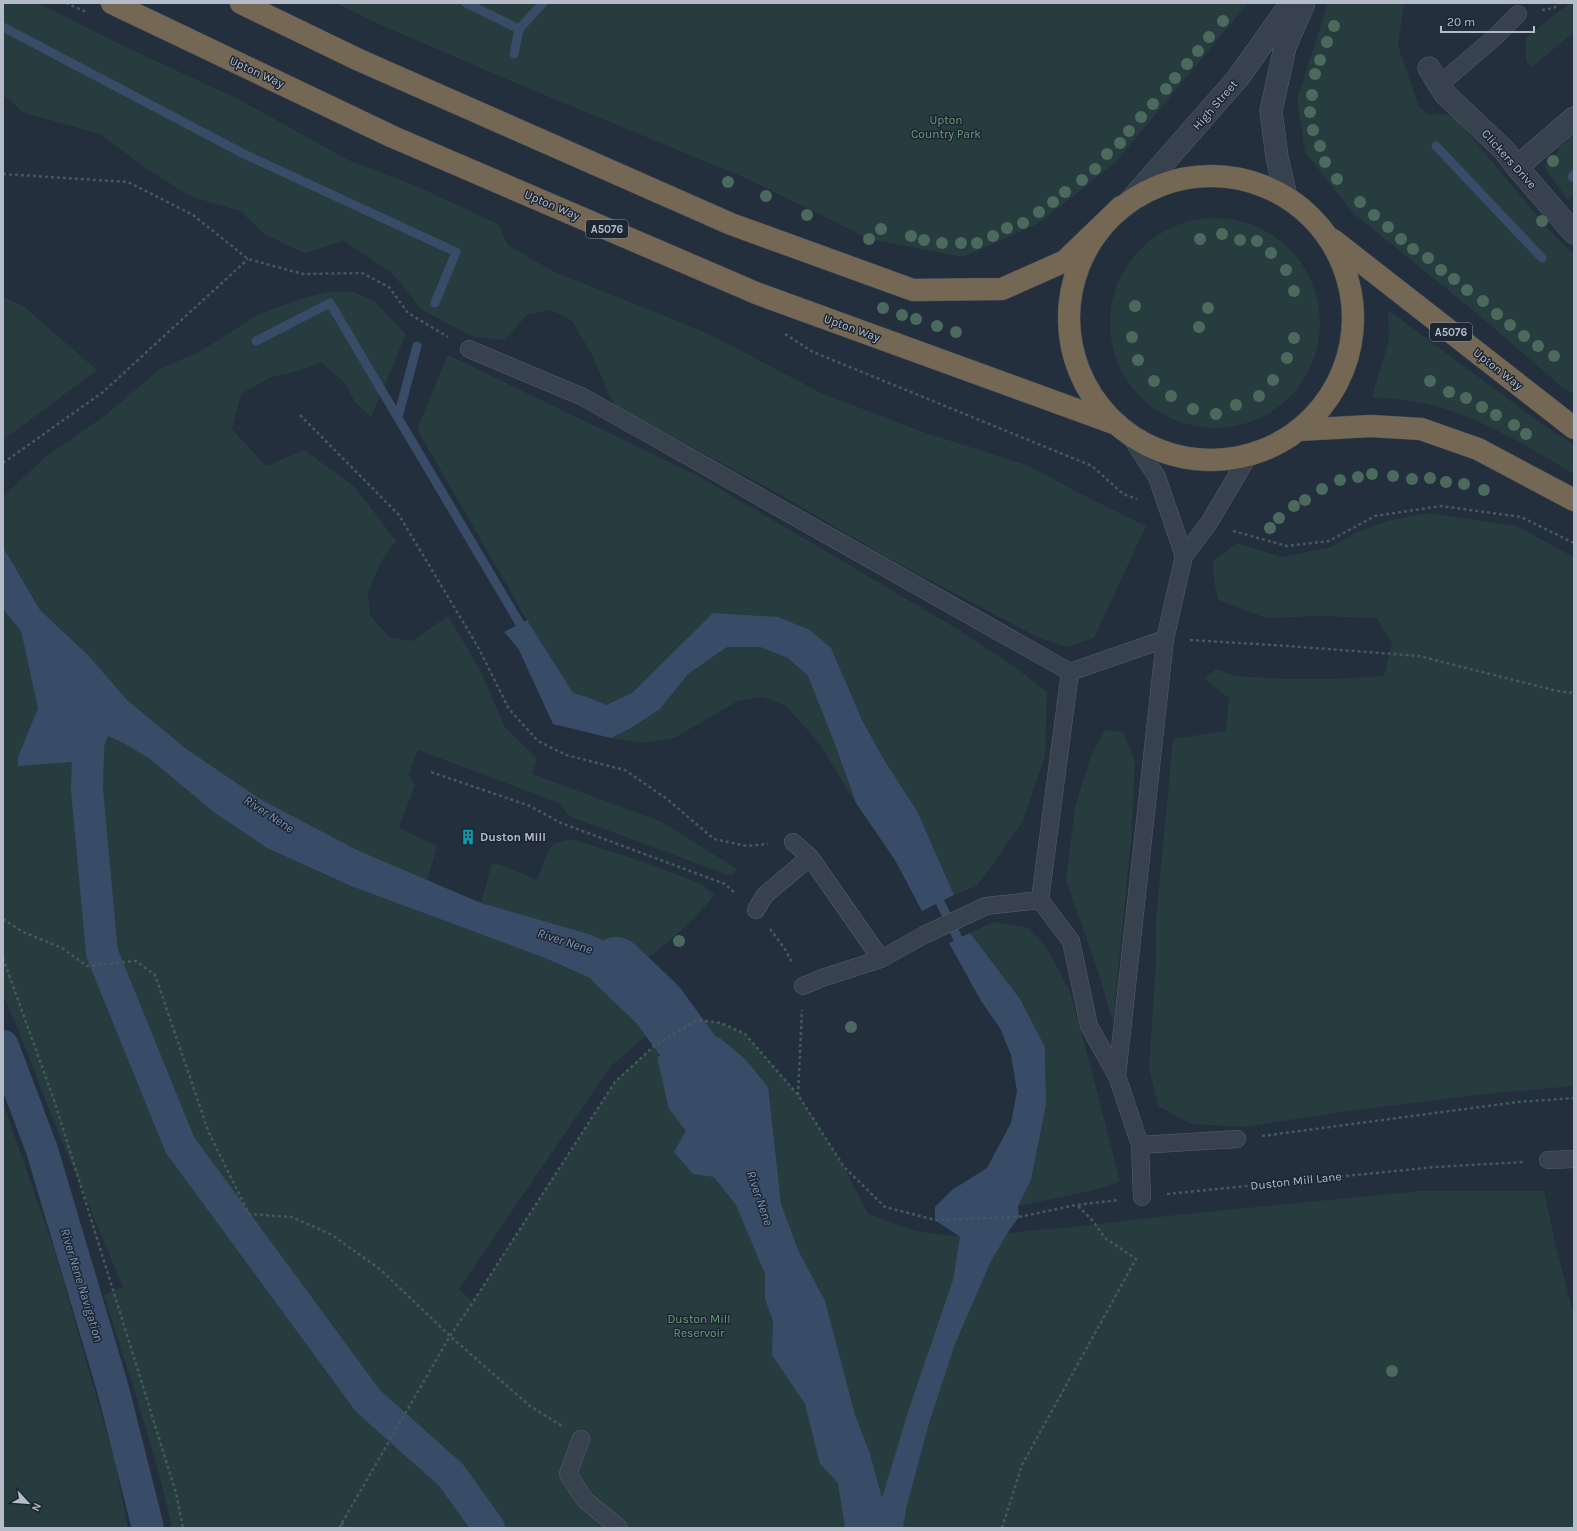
<svg xmlns="http://www.w3.org/2000/svg" width="1577" height="1531" viewBox="0 0 1577 1531" font-family="Karla,sans-serif">
	<style>
		.green { fill: #263c3f }
		.water { fill: #394c67 }
		.pier { fill: #242f3e }
		.lines { fill: none; stroke-linecap: round; stroke-linejoin: round }
		.stream { stroke: #394c67; stroke-width: 9 }
		.canal { stroke: #394c67; stroke-width: 32 }
		.river { stroke: #394c67; stroke-width: 56 }
		.lane-casing { stroke: #565f6c; stroke-width: 18 }
		.street-casing { stroke: #565f6c; stroke-width: 23 }
		.highway-casing { stroke: #434c59; stroke-width: 23 }
		.path { stroke: #44595c; stroke-width: 2.5; stroke-dasharray: 3 3; stroke-linecap: butt }
		.lane { stroke: #38414e; stroke-width: 17 }
		.street { stroke: #38414e; stroke-width: 22 }
		.highway { stroke: #746855; stroke-width: 22 }
		.tree { fill: #4b6a5d }
		.labels { text-anchor: middle; dominant-baseline: central; stroke-width: 3; stroke-linejoin: round; paint-order: stroke }
		.shield { fill: #1d2633; stroke: #878f9c; stroke-width: 1 }
		.shield-label { font-size: 11px; font-weight: bold; fill: #b4bcc9 }
		.street-label { font-size: 12px; fill: #b4bcc9; stroke: #1d2633 }
		.park-label { font-size: 12px; fill: #6b9a76; stroke: #1d2633 }
		.poi-label { font-size: 12px; font-weight: bold; fill: #b4bcc9; stroke: #1d2633; text-anchor: start }
		.water-label { font-size: 13px; font-style: italic; fill: #7c92b1; stroke: #1d2633 }
	</style>
	<rect width="100%" height="100%" fill="#242f3e"/>
	<path class="green" d="M3,3h35l75,38 127,59 108,60 66,25 84,39 10,21 46,27 99,39 60,25 108,57 99,38 109,35 52,28 65,32 -52,112 -27,9 -28,-9 -149,-79 -111,-65 -165,-89 -24,-54 -18,-30 -21,-11 -24,5 -22,25 -31,-3 -52,-27 -30,-37 -48,-32 -40,12 -40,-19 -24,-23 -48,-14 -42,-26 -50,-37 -76,-21 -21,-18z
		M336,3h912l-133,160 -76,60 -76,34 -94,-18 -119,-59 -244,-101 -134,-58z
		M1328,3h76l-6,43 21,61 11,8c12,-2 19,-1 28,6l90,108 26,26v139l-12,-7 -87,-75 -122,-99 -48,-61 -8,-53z
		M1570,3h4v29l-42,35 -6,-6v-23z
		M1574,134v61l-6,5 -23,-31v-5l14,-13 -2,-3z
		M1110 323a105 105 0 1 1 210 0a105 105 0 1 1-210 0Z
		M327,292h27l21,10 31,32 -35,83 -16,-15 -11,-20 -23,-20 -23,9 -27,6 -30,17 -9,35 34,37 38,-16 51,37 41,54 -14,19 -14,32 2,23 19,22 23,4 36,-25 31,52 26,59 32,31 -5,16 130,48 75,47 -6,7 -162,-60 -10,-13 -141,-53 -10,25 7,10 -16,43 38,18 -10,35 -69,-30 -98,-52 -72,-49 -60,-49 -40,-46 -48,-45 -37,-63v-50l42,-40 61,-42 55,-47 38,-16 60,-38 44,-16z
		M3,297l20,9 74,64 -94,70z
		M1388,310l154,114 32,21v29c-45,-27 -91,-55 -142,-69 -19,-5 -41,-6 -60,-8l17,-57z
		M448,355l250,121 256,151 58,38 35,27 -2,64 -23,67 -45,63 -23,9 -37,-84 -34,-53 -21,-38 -31,-72 -118,-35 -81,80 -26,12 -16,-7 -17,-4 -46,-74 -110,-191z
		M1428,513l88,13 58,31v529l-80,7 -147,18 -102,16 -54,-3 -33,-18 -9,-38 7,-106v-42l17,-181 53,-8 3,-33 -25,-19 12,-10 20,7 50,3h49l49,-3 8,-32 -15,-26 -56,-2 -55,2 -48,-18 -4,-19 -1,-20 24,-18 45,14 50,-10 25,-15 31,-11z
		M3,609l18,22 17,77 -20,49 80,3 9,-24 18,8 25,15 65,54 52,35 84,38 194,72 45,20 59,55 -39,34 -151,222 14,13 142,-220 39,-36 43,-26 24,3 24,11 53,61 46,72 24,47 47,17 45,6 103,-9 104,-12 252,-25h125l12,56 18,68v213h-1402c-17,-79 -44,-156 -68,-233l19,-8 -64,-153 -43,-110 -13,-29z
		M727,647h33l28,11 20,18 28,71 20,56 -38,-61 -32,-36 -23,-9 -25,4 -62,36 -33,6 -32,-5 20,-10 29,-19 28,-35z
		M1105,730l18,2 12,30 -4,78 -18,183 -15,-52 -32,-91 9,-72 16,-53z
		M571,839l67,21 61,23 16,12c-22,25 -47,49 -75,68l-13,-10 -35,-18 -111,-32 11,-40 15,4 30,13 11,-28 6,-9z
		M994,922l34,6 19,20 23,44 22,80 28,110 -25,8 -77,16 13,-26 15,-75 -1,-58 -25,-48 -50,-66z
		M3,1103l51,146 61,213 13,66h-125z"/>
	<path class="water" d="M3,547l37,63 48,45 40,46 60,49 72,49 99,52 122,52 111,32 35,18 13,10 44,47 -35,23 -59,-55 -45,-20 -194,-72 -84,-38 -52,-35 -65,-54 -25,-15 -17,-8 -10,24 -80,6v-9l20,-49 -17,-77 -18,-22z
		M713,613l65,4 32,13 21,18 31,72 21,38 34,53 37,84 -32,16 -27,-51 -39,-57 -20,-56 -28,-71 -20,-18 -28,-11h-33l-39,27 -28,35 -29,19 -20,10 -58,-14 -35,-76 -14,-16 23,-12 46,73 17,5 16,7 26,-12z
		M970,933l50,66 25,48 1,58 -15,75 -13,26 1,11 -11,15 -18,31 -35,81 -26,79 -23,86 -3,19h-58l-7,-45 -18,-19 -15,-60 -33,-49 1,-34 -8,-22v-25l-29,-69 -22,-28 -21,-3 -19,-22 12,-21 -17,-22 -12,-52 47,-26 17,8 26,22 21,26 13,117 17,46 27,51 30,114 15,39 12,44 27,-89 44,-129 7,-43 -25,-17v-13l17,-17 35,-22 24,-45 6,-32 -6,-36 -11,-27 -19,-27 -32,-58z"/>
	<path class="pier" d="M703,1029l1,2 -47,26v-2z"/>
	<g class="lines">
		<path class="stream" d="M466,3l53,26
			M3,27l241,127 212,98 -21,51
			M514,54l5,-25 24,-26
			M1436,146l106,112
			M1572,177l2,-2
			M256,341l74,-38 196,331
			M398,417l19,-71
			M935,892l28,57"/>
		<path class="canal" d="M89,718l-2,72 15,163 78,192 188,256 83,74 38,53
			M3,1046l39,104 71,239 35,139"/>
		<path class="river" d="M616,965l42,40 67,92 3,8"/>
		<g class="lane-casing">
			<path id="lane" d="M1439,85l56,-48 23,-23
				M469,349l114,48 487,275 95,-33
				M1129,434l28,43 27,79
				M1070,672l-30,228 31,41 18,85 28,50
				M793,842l17,15 71,102 43,-24 62,-29 54,-6
				M756,910l9,-15 45,-38
				M803,986l19,-8 59,-19
				M1237,1139l-97,6 -23,-69 48,-437 19,-83 25,-33 40,-68
				M1140,1145l2,52
				M1548,1160l26,-1
				M581,1439l-13,35 17,26 34,28"/>
		</g>
		<g class="street-casing">
			<path id="street" d="M1429,68l16,26 59,56 13,17 57,66
				M1517,167l57,-49
				M1286,197l-9,-40 -6,-46 14,-64 19,-44
				M1131,200l107,-122 53,-75"/>
		</g>
		<g class="highway-casing">
			<path id="highway" d="M112,3l281,134 363,156 360,131
				M241,3l118,57 372,164 182,66 89,-1 63,-28 56,-54
				M1069 318a142 142 0 1 1 284 0a142 142 0 1 1-284 0Z
				M1333,240l241,188
				M1298,430l73,-4 50,3 57,20 96,51"/>
		</g>
		<path class="path" d="M66,3l20,9
			M1542,10l12,-2 5,-5
			M3,174l125,8 65,33 55,44 55,15 59,-1 27,14 19,26 40,24
			M785,334l28,18 279,114 31,28 14,5
			M300,415l99,100 79,132 31,62 29,32 28,14 59,15 42,29 47,40 33,7 21,-2
			M3,463l100,-71 145,-133
			M1233,531l54,15 42,-5 46,-25 66,-10 80,11 53,26
			M1190,640l98,6 131,10 138,35 17,2
			M431,772l99,34 31,17 164,61 11,10
			M3,919l20,13 39,16 25,18 49,-5 19,14 54,158 40,81 43,3 40,18 49,35 69,66 80,70 32,20
			M770,929l15,20 7,14
			M3,958l52,145 121,390 7,35
			M798,1095l4,-85
			M1262,1136l256,-34 56,-4
			M1167,1194l268,-27 89,-5
			M341,1523l6,5
			M339,1528l111,-192 23,-34 142,-220 39,-36 43,-26 24,3 24,11 53,61 46,72 41,40 50,13 84,-3 57,-12 42,-5
			M1002,1528l20,-63 114,-206 -31,-21 -12,-17 -16,-16"/>
		<use href="#lane" class="lane"/>
		<use href="#street" class="street"/>
		<use href="#highway" class="highway"/>
	</g>
	<g class="tree">
		<circle cx="1223" cy="21" r="6"/>
		<circle cx="1334" cy="26" r="6"/>
		<circle cx="1209" cy="37" r="6"/>
		<circle cx="1327" cy="42" r="6"/>
		<circle cx="1198" cy="51" r="6"/>
		<circle cx="1320" cy="60" r="6"/>
		<circle cx="1187" cy="64" r="6"/>
		<circle cx="1315" cy="74" r="6"/>
		<circle cx="1175" cy="78" r="6"/>
		<circle cx="1166" cy="89" r="6"/>
		<circle cx="1312" cy="95" r="6"/>
		<circle cx="1153" cy="104" r="6"/>
		<circle cx="1310" cy="112" r="6"/>
		<circle cx="1141" cy="117" r="6"/>
		<circle cx="1313" cy="130" r="6"/>
		<circle cx="1129" cy="131" r="6"/>
		<circle cx="1120" cy="143" r="6"/>
		<circle cx="1320" cy="146" r="6"/>
		<circle cx="1107" cy="154" r="6"/>
		<circle cx="1553" cy="161" r="6"/>
		<circle cx="1325" cy="162" r="6"/>
		<circle cx="1095" cy="169" r="6"/>
		<circle cx="1337" cy="179" r="6"/>
		<circle cx="1082" cy="180" r="6"/>
		<circle cx="728" cy="182" r="6"/>
		<circle cx="1065" cy="192" r="6"/>
		<circle cx="766" cy="196" r="6"/>
		<circle cx="1053" cy="202" r="6"/>
		<circle cx="1360" cy="202" r="6"/>
		<circle cx="1039" cy="212" r="6"/>
		<circle cx="807" cy="215" r="6"/>
		<circle cx="1374" cy="215" r="6"/>
		<circle cx="1542" cy="221" r="6"/>
		<circle cx="1023" cy="223" r="6"/>
		<circle cx="1388" cy="227" r="6"/>
		<circle cx="1007" cy="228" r="6"/>
		<circle cx="881" cy="229" r="6"/>
		<circle cx="1222" cy="234" r="6"/>
		<circle cx="911" cy="236" r="6"/>
		<circle cx="993" cy="236" r="6"/>
		<circle cx="869" cy="239" r="6"/>
		<circle cx="1200" cy="239" r="6"/>
		<circle cx="1401" cy="239" r="6"/>
		<circle cx="924" cy="240" r="6"/>
		<circle cx="1240" cy="240" r="6"/>
		<circle cx="1257" cy="241" r="6"/>
		<circle cx="942" cy="243" r="6"/>
		<circle cx="961" cy="243" r="6"/>
		<circle cx="977" cy="243" r="6"/>
		<circle cx="1413" cy="249" r="6"/>
		<circle cx="1271" cy="253" r="6"/>
		<circle cx="1428" cy="258" r="6"/>
		<circle cx="1286" cy="270" r="6"/>
		<circle cx="1441" cy="270" r="6"/>
		<circle cx="1454" cy="279" r="6"/>
		<circle cx="1467" cy="290" r="6"/>
		<circle cx="1294" cy="291" r="6"/>
		<circle cx="1483" cy="301" r="6"/>
		<circle cx="1135" cy="306" r="6"/>
		<circle cx="883" cy="308" r="6"/>
		<circle cx="1208" cy="308" r="6"/>
		<circle cx="1497" cy="314" r="6"/>
		<circle cx="902" cy="315" r="6"/>
		<circle cx="916" cy="319" r="6"/>
		<circle cx="1510" cy="325" r="6"/>
		<circle cx="937" cy="326" r="6"/>
		<circle cx="1199" cy="327" r="6"/>
		<circle cx="956" cy="332" r="6"/>
		<circle cx="1524" cy="336" r="6"/>
		<circle cx="1132" cy="337" r="6"/>
		<circle cx="1294" cy="338" r="6"/>
		<circle cx="1538" cy="346" r="6"/>
		<circle cx="1554" cy="356" r="6"/>
		<circle cx="1287" cy="358" r="6"/>
		<circle cx="1138" cy="360" r="6"/>
		<circle cx="1273" cy="380" r="6"/>
		<circle cx="1154" cy="381" r="6"/>
		<circle cx="1430" cy="381" r="6"/>
		<circle cx="1449" cy="392" r="6"/>
		<circle cx="1171" cy="396" r="6"/>
		<circle cx="1259" cy="396" r="6"/>
		<circle cx="1466" cy="398" r="6"/>
		<circle cx="1236" cy="405" r="6"/>
		<circle cx="1482" cy="407" r="6"/>
		<circle cx="1193" cy="409" r="6"/>
		<circle cx="1216" cy="414" r="6"/>
		<circle cx="1496" cy="415" r="6"/>
		<circle cx="1514" cy="425" r="6"/>
		<circle cx="1526" cy="434" r="6"/>
		<circle cx="1372" cy="474" r="6"/>
		<circle cx="1393" cy="476" r="6"/>
		<circle cx="1358" cy="477" r="6"/>
		<circle cx="1430" cy="478" r="6"/>
		<circle cx="1412" cy="479" r="6"/>
		<circle cx="1340" cy="480" r="6"/>
		<circle cx="1446" cy="482" r="6"/>
		<circle cx="1464" cy="484" r="6"/>
		<circle cx="1322" cy="489" r="6"/>
		<circle cx="1484" cy="490" r="6"/>
		<circle cx="1305" cy="500" r="6"/>
		<circle cx="1294" cy="506" r="6"/>
		<circle cx="1279" cy="518" r="6"/>
		<circle cx="1270" cy="528" r="6"/>
		<circle cx="679" cy="941" r="6"/>
		<circle cx="851" cy="1027" r="6"/>
		<circle cx="1392" cy="1371" r="6"/>
	</g>
	<defs>
		<g id="building-bare" transform="scale(1.2)"><path d="M-4-6H4V6H1V3H-1V6H-4ZM-2.5-4.3h1.7v1.8h-1.7ZM.8-4.3h1.7v1.8H.8ZM-2.5-1h1.7V.8h-1.7ZM.8-1h1.7V.8H.8Z" fill="#0f9aa8" stroke="#1d2633" stroke-width="2.5" paint-order="stroke"/></g>
	</defs>
	<g fill-rule="evenodd">
		<use href="#building-bare" x="468" y="837"/>
	</g>
	<g class="labels">
		<g class="shield">
			<rect x="586" y="220" width="42" height="18" rx="3"/>
			<rect x="1430" y="323" width="42" height="18" rx="3"/>
		</g>
		<g class="shield-label">
			<text x="607" y="229">A5076</text>
			<text x="1451" y="332">A5076</text>
		</g>
		<g class="street-label">
			<text transform="translate(257 72) rotate(25)">Upton Way</text>
			<text transform="translate(1215 105) rotate(-49)">High Street</text>
			<text transform="translate(1509 159) rotate(48)">Clickers Drive</text>
			<text transform="translate(552 205) rotate(23)">Upton Way</text>
			<text transform="translate(852 328) rotate(20)">Upton Way</text>
			<text transform="translate(1498 369) rotate(38)">Upton Way</text>
			<text transform="translate(1296 1181) rotate(-6)">Duston Mill Lane</text>
		</g>
		<g class="park-label">
			<text x="946" y="120">Upton<tspan x="946" dy="14">Country Park</tspan></text>
			<text x="699" y="1319">Duston Mill<tspan x="699" dy="14">Reservoir</tspan></text>
		</g>
		<g class="poi-label">
			<text x="480" y="837">Duston Mill</text>
		</g>
		<g class="water-label">
			<text transform="translate(269 814) rotate(33)">River Nene</text>
			<text transform="translate(565 941) rotate(18)">River Nene</text>
			<text transform="translate(760 1198) rotate(71)">River Nene</text>
			<text transform="translate(82 1285) rotate(73)">River Nene Navigation</text>
		</g>
	</g>
	<rect width="1577" height="1531" fill="none" stroke="#b4bcc9" stroke-width="8"/>
	<g transform="translate(28 1503) rotate(116)" stroke="#1d2633" stroke-width="3" paint-order="stroke">
	<path d="M0-3L7 15L0 10L-7 15Z" fill="#b4bcc9"/>
	<text y="-6" font-size="11" font-weight="bold" text-anchor="middle" fill="#b4bcc9">N</text>
	</g>
	<path d="M1441 26v6h93v-6" fill="none" stroke="#b4bcc9" stroke-width="2"/>
	<text x="1447" y="26" font-size="12" fill="#b4bcc9" stroke="#1d2633" stroke-width="3" paint-order="stroke">20 m</text>
</svg>
